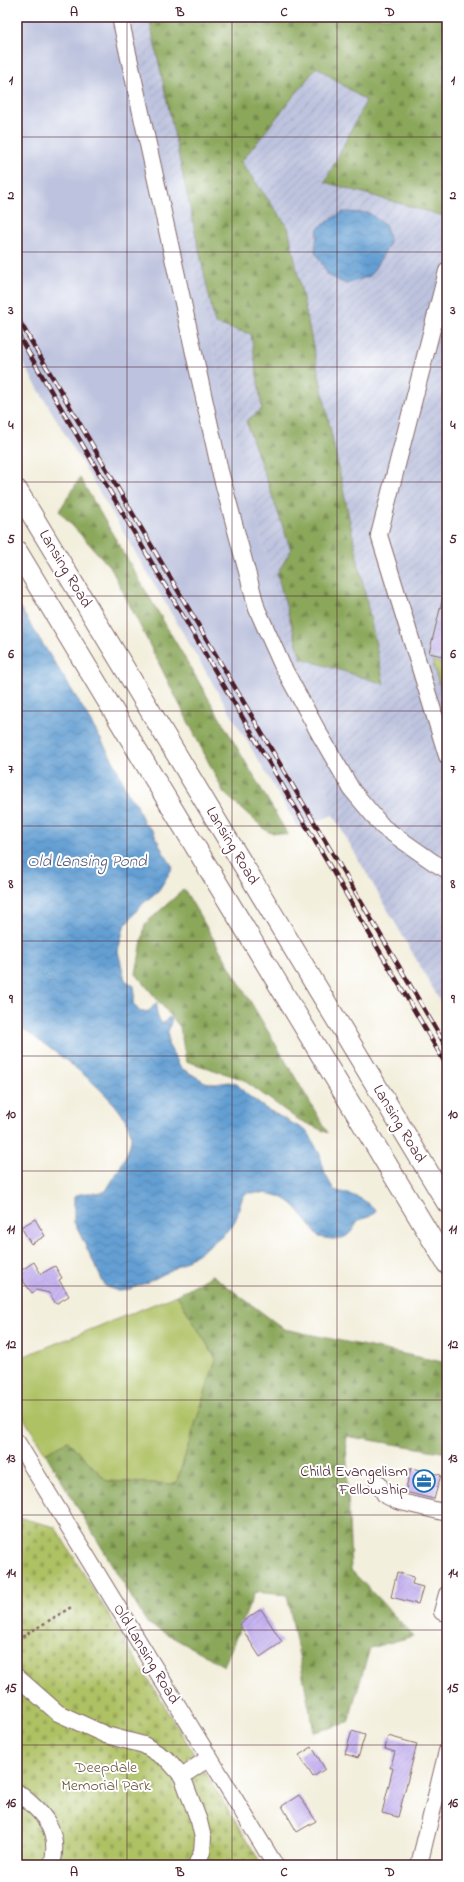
<svg xmlns="http://www.w3.org/2000/svg" width="464" height="1882" viewBox="0 0 464 1882" font-family="'Indie Flower',sans-serif">
	<style>
		.industrial { fill: url(#industrial-furrows) }
		.railway { fill: #bdc3de }
		.green { fill: #aec164; stroke: #7c7048 }
		.forest { fill: url(#forest-firs); stroke: #6a6342 }
		.cemetery { fill: url(#cemetery-stones); stroke: #7c7048 }
		.water { fill: url(#water-waves); stroke: #575f7f }
		.building { fill: url(#building-hatch) }
		.lines { fill: none; stroke-linecap: round; stroke-linejoin: round }
		.minor-casing { stroke: #856869; stroke-width: 18 }
		.major-casing { stroke: #856869; stroke-width: 22 }
		.path { stroke: #856869; stroke-width: 2.5; stroke-dasharray: 3 3; stroke-linecap: butt }
		.minor { stroke: #fff; stroke-width: 16 }
		.major { stroke: #fff; stroke-width: 20 }
		.rail-casing { stroke: #4a1f2b; stroke-width: 4.5 }
		.rail { stroke: #fff; stroke-width: 3; stroke-dasharray: 9; stroke-linecap: butt }
		.grid { fill: none; stroke: #4a1f2b; stroke-width: 1; stroke-opacity: 0.55 }
		.labels { text-anchor: middle; dominant-baseline: central; stroke-width: 4; stroke-linejoin: round; paint-order: stroke }
		.street-label { font-size: 16px; fill: #4a1f2b; stroke: #fff }
		.poi-label { font-size: 16px; fill: #4a1f2b; stroke: #fff; text-anchor: end }
		.park-label { font-size: 16px; fill: #6d583f; stroke: #fff }
		.water-label { font-size: 17px; font-style: italic; fill: #565977; stroke: #fff }
		.neatline { fill: none; stroke: #4a1f2b; stroke-width: 1.5 }
		.grid-label { font-size: 13px; text-anchor: middle; font-weight: bold; fill: #4a1f2b }
	</style>
	<defs>
		<pattern id="industrial-furrows" width="10" height="10" patternUnits="userSpaceOnUse"><rect width="10" height="10" fill="#bdc3de"/><path d="M-1 1l2-2M0 10L10 0M9 11l2-2" fill="none" stroke="#a4a7bf"/></pattern>
		<pattern id="forest-firs" width="22" height="20" patternUnits="userSpaceOnUse"><rect width="22" height="20" fill="#8aa75a"/><path d="M5 1l3.5 6h-7zM16 11l3.5 6h-7z" fill="#73874b"/></pattern>
		<pattern id="cemetery-stones" width="16" height="16" patternUnits="userSpaceOnUse"><rect width="16" height="16" fill="#aec164"/><path d="M2 7V4a2 2 0 0 1 4 0v3zM10 15v-3a2 2 0 0 1 4 0v3z" fill="#97a557"/></pattern>
		<pattern id="water-waves" width="16" height="10" patternUnits="userSpaceOnUse"><rect width="16" height="10" fill="#649fd3"/><path d="M0 5q4-4 8 0t8 0" fill="none" stroke="#5481ab"/></pattern>
		<pattern id="building-hatch" width="6" height="6" patternUnits="userSpaceOnUse"><rect width="6" height="6" fill="#c1aeef"/><path d="M-1 1l2-2M0 6l6-6M5 7l2-2" fill="none" stroke="#a795cd"/></pattern>
	</defs>
	<rect width="100%" height="100%" fill="#fff"/>
	<filter id="ink" filterUnits="userSpaceOnUse"><feTurbulence type="fractalNoise" baseFrequency=".025" numOctaves="2"/><feDisplacementMap in="SourceGraphic" scale="8" xChannelSelector="R" yChannelSelector="G"/><feConvolveMatrix kernelMatrix="1 2 1 2 8 2 1 2 1" color-interpolation-filters="sRGB"/></filter>
	<filter id="wash" filterUnits="userSpaceOnUse"><feTurbulence type="fractalNoise" baseFrequency=".012" numOctaves="4" result="noise"/><feDisplacementMap in="SourceGraphic" scale="16" xChannelSelector="R" yChannelSelector="G"/><feGaussianBlur stdDeviation="0.9" result="paint"/><feColorMatrix in="noise" values="0 0 0 0 0 0 0 0 0 0 0 0 0 0 0 0 0 1.4 0 .05"/><feComposite in="paint" operator="in"/></filter>
	<g filter="url(#wash)">
		<rect width="100%" height="100%" fill="#f3efdd"/>
		<path class="industrial" d="M130,17h317v996l-114,-198 -90,-347z"/>
		<path class="railway" d="M17,17h113l113,451 90,347 -34,14 -282,-476z"/>
		<path class="green" d="M432,661l15,4v45z
			M177,1295l39,64 -40,125 -69,-3 -39,-40 -23,12 -28,-46v-48z"/>
		<path class="forest" d="M149,17h298v200l-122,-35 41,-81 -49,-34 -76,95 47,65 96,457 -83,-26 -24,-84 14,-24 -45,-129 16,-12 -11,-75 -36,-10z
			M80,478l208,357 -20,-3 -44,-39 -113,-225 -52,-57z
			M184,889l144,244 -31,-14 -55,-40 -56,-18 -6,-34 -44,-53 9,-50z
			M212,1275l72,54 163,34v90l-101,-17 5,134 63,66 -44,12 -22,75 -34,9 -27,-137 -32,-3 -31,74 -77,-43 -102,-170 23,-12 39,40 69,3 40,-125 -39,-64z"/>
		<path class="cemetery" d="M17,1517l38,10 207,338h-245z"/>
		<path class="water" d="M343,212l26,1 17,13 4,17 -20,33 -24,8 -18,-9 -13,-24 3,-23z
			M17,603l61,97 37,64 14,32 7,7 8,20 9,8 10,21 10,15 -14,23 -19,16 -16,21 -6,24 7,29 9,6 1,8 -2,9 7,9 9,-1 8,-9c-1,9 -1,15 6,22l6,-7 3,2 -4,13v12l13,24 24,14 10,2 14,-2 8,2 9,10 19,14 43,24 12,23 5,19 9,16c18,5 31,7 42,22l-7,5 -11,3c-9,21 -19,21 -39,17 -25,-32 -28,-46 -73,-44 -8,9 -6,22 -13,31 -14,20 -89,66 -113,67 -5,0 -11,-4 -15,-5l-31,-64v-25c10,-7 21,-2 32,-6 8,-14 23,-36 25,-52 2,-36 -87,-95 -114,-114z"/>
		<g id="blocks">
			<path class="building" d="M443,597l4,1v59l-18,-4z
				M35,1219l10,17 -14,8 -10,-17z
				M34,1262l7,12 14,-8 7,12 -3,2 10,16 -13,8 -7,-11 -13,-3 -4,3 -15,-20z
				M411,1468l30,7 -7,24 -29,-7z
				M397,1572l17,5 -2,7 11,3 -5,17 -27,-7z
				M261,1609l21,33 -22,15 -21,-33z
				M352,1731l13,4 -7,23 -13,-4z
				M388,1736l29,8 -19,73 -16,-4 11,-45h-3l5,-16 -10,-3z
				M312,1747l13,22 -12,8 -14,-22z
				M299,1795l17,26 -19,11 -15,-26z"/>
		</g>
	</g>
	<g filter="url(#ink)">
		<use href="#blocks" fill-opacity="0" stroke="#856869" stroke-width="1"/>
		<g class="lines">
			<g class="minor-casing">
				<path id="minor" d="M120,17l100,454 37,138 25,56 38,70 32,55 31,37 50,35 14,8
					M447,271l-68,264 68,221
					M17,1442l258,423
					M378,1483l7,12 12,6 50,12
					M442,1612l5,-18
					M17,1677l41,36 48,22 38,10 24,15 14,16 17,45 4,17 -1,14 -6,13
					M182,1776l27,-18
					M17,1792c26,20 44,38 35,73
					M419,1865l28,-114"/>
			</g>
			<g class="major-casing">
				<path id="major" d="M17,490l430,713
					M17,551l430,713"/>
			</g>
			<path class="path" d="M17,1640l56,-34"/>
			<use href="#minor" class="minor"/>
			<use href="#major" class="major"/>
			<g class="rail-casing">
				<path id="rail" d="M17,317l430,731
					M17,333l430,733"/>
			</g>
			<use href="#rail" class="rail"/>
		</g>
	</g>
	<path class="grid" d="M127,17v1848M232,17v1848M337,17v1848M17,137h430M17,252h430M17,367h430M17,482h430M17,596h430M17,711h430M17,826h430M17,941h430M17,1056h430M17,1171h430M17,1286h430M17,1400h430M17,1515h430M17,1630h430M17,1745h430"/>
	<defs>
		<g id="office-ring" transform="scale(1.15)"><circle r="9.5" fill="#fff" stroke="#1f6fb2" stroke-width="1.5"/><path d="M-6-3h4V-5.5h4V-3h4V5H-6ZM-1-4.5V-3h2v-1.5ZM-6 0V1H6V0Z" fill="#1f6fb2"/></g>
	</defs>
	<g fill-rule="evenodd">
		<use href="#office-ring" x="424" y="1481"/>
	</g>
	<g class="labels">
		<g class="street-label">
			<text transform="translate(65 569) rotate(59)">Lansing Road</text>
			<text transform="translate(232 846) rotate(59)">Lansing Road</text>
			<text transform="translate(399 1124) rotate(59)">Lansing Road</text>
			<text transform="translate(146 1654) rotate(59)">Old Lansing Road</text>
		</g>
		<g class="poi-label">
			<text x="408" y="1472">Child Evangelism<tspan x="408" dy="18">Fellowship</tspan></text>
		</g>
		<g class="park-label">
			<text x="106" y="1768">Deepdale<tspan x="106" dy="18">Memorial Park</tspan></text>
		</g>
		<g class="water-label">
			<text x="87" y="861">Old Lansing Pond</text>
		</g>
	</g>
	<rect width="464" height="1882" fill="none" stroke="#fff" stroke-width="44"/>
	<rect x="22" y="22" width="420" height="1838" class="neatline"/>
	<g class="grid-label">
		<text x="74" y="16">A</text>
		<text x="180" y="16">B</text>
		<text x="284" y="16">C</text>
		<text x="390" y="16">D</text>
		<text x="11" y="84">1</text>
		<text x="453" y="84">1</text>
		<text x="11" y="199">2</text>
		<text x="453" y="199">2</text>
		<text x="11" y="314">3</text>
		<text x="453" y="314">3</text>
		<text x="11" y="429">4</text>
		<text x="453" y="429">4</text>
		<text x="11" y="543">5</text>
		<text x="453" y="543">5</text>
		<text x="11" y="658">6</text>
		<text x="453" y="658">6</text>
		<text x="11" y="773">7</text>
		<text x="453" y="773">7</text>
		<text x="11" y="888">8</text>
		<text x="453" y="888">8</text>
		<text x="11" y="1003">9</text>
		<text x="453" y="1003">9</text>
		<text x="11" y="1118">10</text>
		<text x="453" y="1118">10</text>
		<text x="11" y="1233">11</text>
		<text x="453" y="1233">11</text>
		<text x="11" y="1348">12</text>
		<text x="453" y="1348">12</text>
		<text x="11" y="1462">13</text>
		<text x="453" y="1462">13</text>
		<text x="11" y="1577">14</text>
		<text x="453" y="1577">14</text>
		<text x="11" y="1692">15</text>
		<text x="453" y="1692">15</text>
		<text x="11" y="1807">16</text>
		<text x="453" y="1807">16</text>
		<text x="74" y="1876">A</text>
		<text x="180" y="1876">B</text>
		<text x="284" y="1876">C</text>
		<text x="390" y="1876">D</text>
	</g>
</svg>
